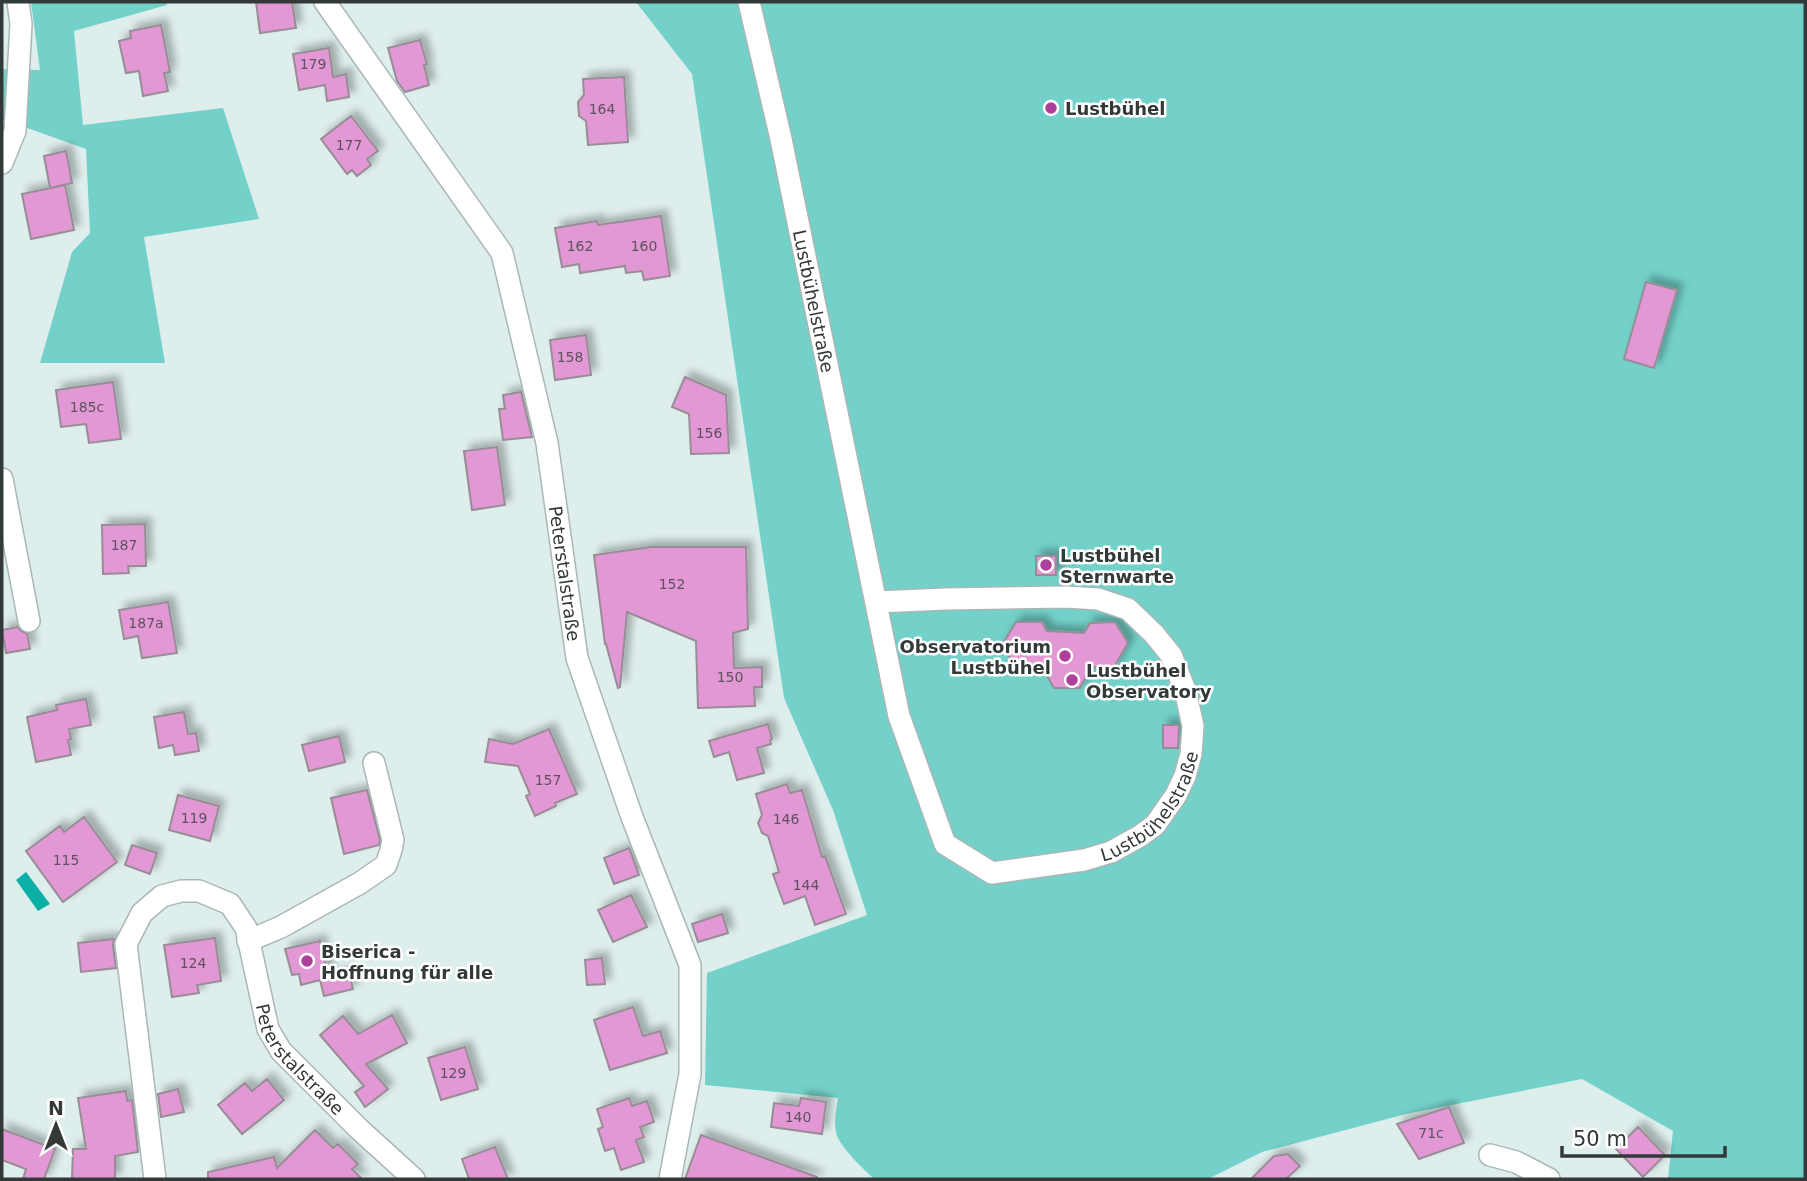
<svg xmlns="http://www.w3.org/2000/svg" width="1807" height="1181" viewBox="0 0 1807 1181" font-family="'DejaVu Sans',sans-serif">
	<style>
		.green { fill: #73d1c9; fill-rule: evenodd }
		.water { fill: #0aafa6 }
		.building { fill: #e298d4; stroke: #988d96; stroke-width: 2; filter: url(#shadow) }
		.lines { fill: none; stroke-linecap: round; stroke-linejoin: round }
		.minor-casing { stroke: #a9b8b6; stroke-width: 24 }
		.minor { stroke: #fff; stroke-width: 21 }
		.poi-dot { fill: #ad3f9d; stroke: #fff; stroke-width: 2.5 }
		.labels { text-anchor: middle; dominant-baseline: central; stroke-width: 5; stroke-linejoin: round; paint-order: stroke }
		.number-label { font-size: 14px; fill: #5f515f }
		.poi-label { font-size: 18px; font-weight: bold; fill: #333938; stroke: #fff; text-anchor: start }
		.street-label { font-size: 18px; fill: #333938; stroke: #fff }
	</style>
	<defs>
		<filter id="shadow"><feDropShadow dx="6" dy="-6" stdDeviation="3.5" flood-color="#0004"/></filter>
	</defs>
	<rect width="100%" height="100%" fill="#deeeec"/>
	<path class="green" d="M31,2h135l1,3 -93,26 9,94 140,-17 36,111 -115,18 21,126h-125l32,-111 18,-19 -4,-84 -84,-30v-50l38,1z
		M636,2h1169v1177h-137l5,-48 -91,-52 -176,35 -144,38 -54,27h-334c-11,-11 -35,-32 -38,-47 -2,-11 0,-23 2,-34l-133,-13 2,-112 160,-58 -34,-105 -49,-112 -92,-624zM1016,622h26l11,21 7,-11h13l6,10 11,-19 25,-1 13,21 -14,23 -23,1 -12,21h-25l-12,-21h-26l-13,-22z"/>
	<path class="water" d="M26,872l24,32 -12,7 -22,-31z"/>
	<path class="building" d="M256,2h36l4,26 -36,5z
		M161,25l9,47 -6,1 4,18 -25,5 -4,-25 -13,2 -7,-32 12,-3 -1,-7z
		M420,40l7,24 -3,1 5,20 -24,7 -8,-11 -9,-33z
		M329,48l4,29 13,-3 3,23 -22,4 -2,-16 -26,5 -6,-36z
		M624,77l4,65 -40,3 -2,-24 -7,-5 -1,-14 6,-7 -1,-16z
		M351,116l27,35 -11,8 4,6 -14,11 -5,-6 -5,4 -26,-35z
		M66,151l6,32 -22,5 -6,-32z
		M65,185l9,45 -43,9 -9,-45z
		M661,216l9,60 -26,4 -2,-9 -16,2 -1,-7 -45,7 -1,-9 -17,3 -7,-39 42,-7 1,4z
		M1646,282l31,8 -23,78 -30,-9z
		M586,335l5,40 -36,5 -5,-40z
		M685,377l41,18 3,58 -38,1 -2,-40 -17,-7z
		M113,382l8,57 -32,4 -3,-19 -25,3 -5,-37z
		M521,392l11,45 -29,3 -4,-31h6l-2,-14z
		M497,447l8,58 -33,5 -8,-59z
		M145,524l1,42h-18l1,7 -26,1 -1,-49z
		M651,547h95l2,82 -15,4 1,35 28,-1v20h-8l1,19 -57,2 -2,-67 -69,-29 -7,75 -2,1 -12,-44h-1l-11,-89z
		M1036,556h20v19h-20z
		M168,602l9,51 -35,5 -4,-22 -14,3 -5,-29z
		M1016,622h26l5,9 37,2 6,-10 25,-1 13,21 -14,24h-23l-11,21h-26l-12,-21h-26l-14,-22z
		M18,627l2,3 7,4 3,15 -24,4 -4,-23z
		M86,699l5,26 -22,4 2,10 -3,1 3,15 -35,7 -9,-45 30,-7 -1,-5z
		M184,712l4,22 8,-1 3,18 -24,4 -2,-10 -14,3 -5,-31z
		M768,724l4,15 -2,1 1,4 -14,4 7,25 -27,7 -8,-28 -15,5 -5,-16z
		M1163,725h16l-1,23h-15z
		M549,729l28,65 -22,9 1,3 -21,10 -9,-20 4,-2 -12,-28 -33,-4 4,-23 24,5z
		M339,736l6,26 -36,9 -7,-26z
		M787,784l3,9 12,-3 20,67 3,-1 21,58 -31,11 -10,-29 -21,8 -11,-30 6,-2 -11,-36 -6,-3 -4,-10 4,-8 -6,-21z
		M367,790l13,50 -1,5 -35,9 -13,-56z
		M178,795l41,11 -9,35 -41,-11z
		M84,817l33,45 -54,40 -37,-51 34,-25 4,6z
		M132,845l25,8 -7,21 -25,-9z
		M629,848l10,27 -25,9 -10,-26z
		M631,895l16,32 -34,15 -15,-32z
		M722,914l6,19 -30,9 -6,-18z
		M215,938l6,43 -24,4 2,8 -27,4 -8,-52z
		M114,939l-1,7 3,22 -35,4 -3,-29z
		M320,941l9,36 20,-4 4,16 -29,7 -4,-16 -19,5 -2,-11 -7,1 -7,-26z
		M602,958l3,26 -18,1 -2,-25z
		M633,1007l10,29 17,-5 7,22 -57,17 -16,-50z
		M392,1015l15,28 -41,21 22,25 -23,18 -10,-15 9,-6 -44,-51 23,-19 15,18z
		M465,1047l13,42 -37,11 -13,-42z
		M267,1079l17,21 -42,34 -24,-29 27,-22 7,8z
		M178,1089l6,23 -23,5 -3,-23z
		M126,1091l1,10 5,-1 6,52 -23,4v23h-43l1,-30h13l-8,-51z
		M629,1098l3,8 15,-5 7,21 -14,5 4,10 -8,3 8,22 -23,8 -7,-22 -9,3 -7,-22 5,-2 -6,-18z
		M801,1098l25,4 -4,32 -51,-7 3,-24 25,3z
		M1449,1107l15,36 -45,16 -22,-35z
		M1638,1127l27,28 -22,22 -27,-28z
		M2,1129l53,20 -11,30h-21l3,-10 -24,-9z
		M315,1130l18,18 5,-4 20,20 -6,5 10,10h-154v-7l66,-15 3,11z
		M701,1135l116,42v2h-132z
		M495,1147l13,32h-39l-7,-20z
		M1288,1154l12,12 -14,13h-35l23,-23z"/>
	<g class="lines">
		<g class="minor-casing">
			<g id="minor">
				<path id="s1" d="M325,2l177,251 45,190 30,215 55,159 58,148v109l-20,105"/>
				<path id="s2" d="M749,2l32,137 118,577 46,128 47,29 92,-13 27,-8 29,-16 15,-11 21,-30 9,-19 6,-22 2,-28 -8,-36 -14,-35 -17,-21 -26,-25 -30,-10 -32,-2 -119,2 -71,3"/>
				<path d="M2,163l13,-32 6,-107 -3,-22"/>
				<path d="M2,479l27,142"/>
				<path d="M248,941l33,-14 79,-44 26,-18 5,-15 2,-10 -19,-77"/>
				<path d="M1490,1155l26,7 33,17"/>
				<path id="s3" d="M155,1179l-29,-235 16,-31 20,-17 19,-5h18l31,13 16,24 22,101 13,22 78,78 55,50"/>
			</g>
		</g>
		<use href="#minor" class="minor"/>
	</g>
	<g class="poi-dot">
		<circle cx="1051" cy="108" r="7"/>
		<circle cx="1046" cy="565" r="7"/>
		<circle cx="1065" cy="656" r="7"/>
		<circle cx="1072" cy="680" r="7"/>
		<circle cx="307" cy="961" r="7"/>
	</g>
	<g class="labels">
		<g class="number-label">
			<text x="313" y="64">179</text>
			<text x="602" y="109">164</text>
			<text x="349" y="145">177</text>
			<text x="580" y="246">162</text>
			<text x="644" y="246">160</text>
			<text x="570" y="357">158</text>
			<text x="87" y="407">185c</text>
			<text x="709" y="433">156</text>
			<text x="124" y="545">187</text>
			<text x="672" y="584">152</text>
			<text x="146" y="623">187a</text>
			<text x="730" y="677">150</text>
			<text x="548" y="780">157</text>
			<text x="194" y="818">119</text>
			<text x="786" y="819">146</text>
			<text x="66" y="860">115</text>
			<text x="806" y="885">144</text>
			<text x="193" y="963">124</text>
			<text x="453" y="1073">129</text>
			<text x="798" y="1117">140</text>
			<text x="1431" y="1133">71c</text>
		</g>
		<g class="poi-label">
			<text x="1065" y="108">Lustbühel</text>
			<text x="1060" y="555">Lustbühel<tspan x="1060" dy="21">Sternwarte</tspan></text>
			<text x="1051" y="646" text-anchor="end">Observatorium<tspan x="1051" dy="21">Lustbühel</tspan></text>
			<text x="1086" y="670">Lustbühel<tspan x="1086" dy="21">Observatory</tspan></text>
			<text x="321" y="951">Biserica -<tspan x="321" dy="21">Hoffnung für alle</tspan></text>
		</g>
		<g class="street-label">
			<text stroke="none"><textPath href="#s2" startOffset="306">Lustbühelstraße</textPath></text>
			<text stroke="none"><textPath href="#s1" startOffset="634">Peterstalstraße</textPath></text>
			<text stroke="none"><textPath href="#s2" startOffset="1104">Lustbühelstraße</textPath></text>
			<text stroke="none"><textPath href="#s3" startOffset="544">Peterstalstraße</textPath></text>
		</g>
	</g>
	<rect width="1807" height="1181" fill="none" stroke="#333938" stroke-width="7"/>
	<g transform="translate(56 1125)" stroke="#ffffff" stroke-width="5" paint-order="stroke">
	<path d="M0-5L12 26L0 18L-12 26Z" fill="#333938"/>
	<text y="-10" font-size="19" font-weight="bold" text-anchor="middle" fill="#333938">N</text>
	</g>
	<path d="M1562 1146v10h163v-10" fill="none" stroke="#333938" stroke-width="3.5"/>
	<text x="1573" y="1146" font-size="21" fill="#333938" stroke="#ffffff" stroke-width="5" paint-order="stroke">50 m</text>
</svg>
